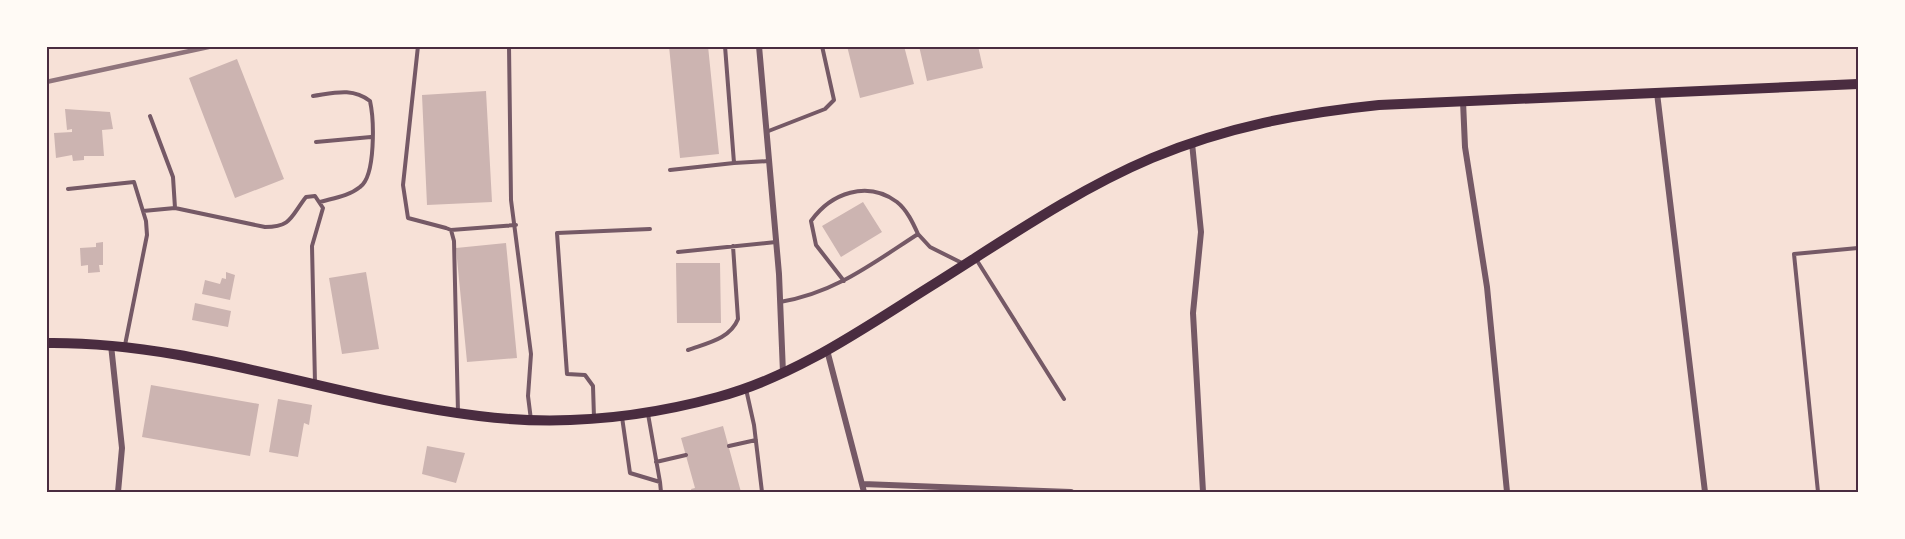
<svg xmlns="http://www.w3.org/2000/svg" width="1905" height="539" viewBox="0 0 1905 539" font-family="Helvetica,sans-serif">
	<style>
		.building { fill: #ccb4b1 }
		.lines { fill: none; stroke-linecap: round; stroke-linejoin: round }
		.service { stroke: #755966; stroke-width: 4 }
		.minor { stroke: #755966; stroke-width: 6 }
		.primary { stroke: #4a2c40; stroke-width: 10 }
		.rail { stroke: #8f747c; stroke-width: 4.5 }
		.neatline { fill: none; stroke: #4a2c40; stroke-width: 2 }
	</style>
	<rect width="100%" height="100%" fill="#f7e1d7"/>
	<path class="building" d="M669,46h39l11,108 -39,4z
		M847,46h57l10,38 -54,14z
		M919,46h59l5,22 -56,13z
		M237,59l47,120 -49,19 -46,-120z
		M486,91l6,111 -65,3 -5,-110z
		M65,109l45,3 3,17 -11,1 2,26h-20v4l-11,1 -1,-6 -16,3 -2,-25 18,-1v-3l-5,1z
		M863,202l19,30 -41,25 -19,-31z
		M103,242v23h-4l1,7 -12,1v-8l-7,1 -1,-18 16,-1v-4z
		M506,243l11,115 -50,4 -11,-114z
		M676,263h44l1,60h-44z
		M226,272l9,3 -5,25 -28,-6 3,-14 15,4 2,-6 4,1z
		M366,272l13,77 -37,5 -13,-76z
		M195,303l36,8 -3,16 -36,-7z
		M151,385l108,19 -9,52 -108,-19z
		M278,399l34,6 -3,20 -5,-2 -6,34 -29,-5z
		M723,426l18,66h-49l-1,-3 4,-1 -14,-50z
		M427,446l38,7 -9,30 -34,-9z"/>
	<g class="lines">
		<path class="service" d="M418,46l-15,139 5,33 38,10 5,2 3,11 4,171
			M509,46l2,154 20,154 -3,42 3,24
			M725,46l9,117 35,-2
			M313,96c21,-3 39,-9 57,5 4,18 6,75 -10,86 -11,9 -26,11 -40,15
			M150,116l23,61 2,31 90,19c27,0 26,-11 41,-30l9,-1 8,12 -11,38 3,137
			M766,132l59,-23 9,-9 -12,-54
			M316,142l55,-5
			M670,170l64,-7
			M68,189l66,-7 12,39 1,14 -22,110
			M143,211l32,-3
			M451,230l65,-5
			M678,252l98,-10
			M976,259l88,140
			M844,281l-28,-36 -5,-24c20,-28 56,-41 86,-19 10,8 16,21 21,32
			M780,302c55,-9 93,-39 138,-68l12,13 32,16
			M688,350c19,-7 42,-11 50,-31l-5,-73
			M746,389l8,36 8,67
			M622,417l8,56 30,9 -12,-68
			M594,418l-1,-32 -8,-11 -18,-1 -10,-141 93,-4
			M729,446l27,-6
			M656,462l30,-7
			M660,482l1,10
			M1818,492l-24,-238 64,-6"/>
		<path class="minor" d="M759,46l20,228 4,99
			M1657,93l48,399
			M1463,101l2,46 22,140 20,205
			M1192,143l9,89 -8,81 10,179
			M111,345l11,103 -4,44
			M827,350l37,142
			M863,484l208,8"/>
		<path class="primary" d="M46,343c148,-2 288,56 433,73 80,10 162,2 239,-19 78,-21 146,-69 213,-111 72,-45 143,-95 221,-128 74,-31 148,-45 227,-53l479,-21"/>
		<path class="rail" d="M46,82l167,-36"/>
	</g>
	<rect width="1905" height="539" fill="none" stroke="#fffaf5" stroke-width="96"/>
	<rect x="48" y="48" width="1809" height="443" class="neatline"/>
</svg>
